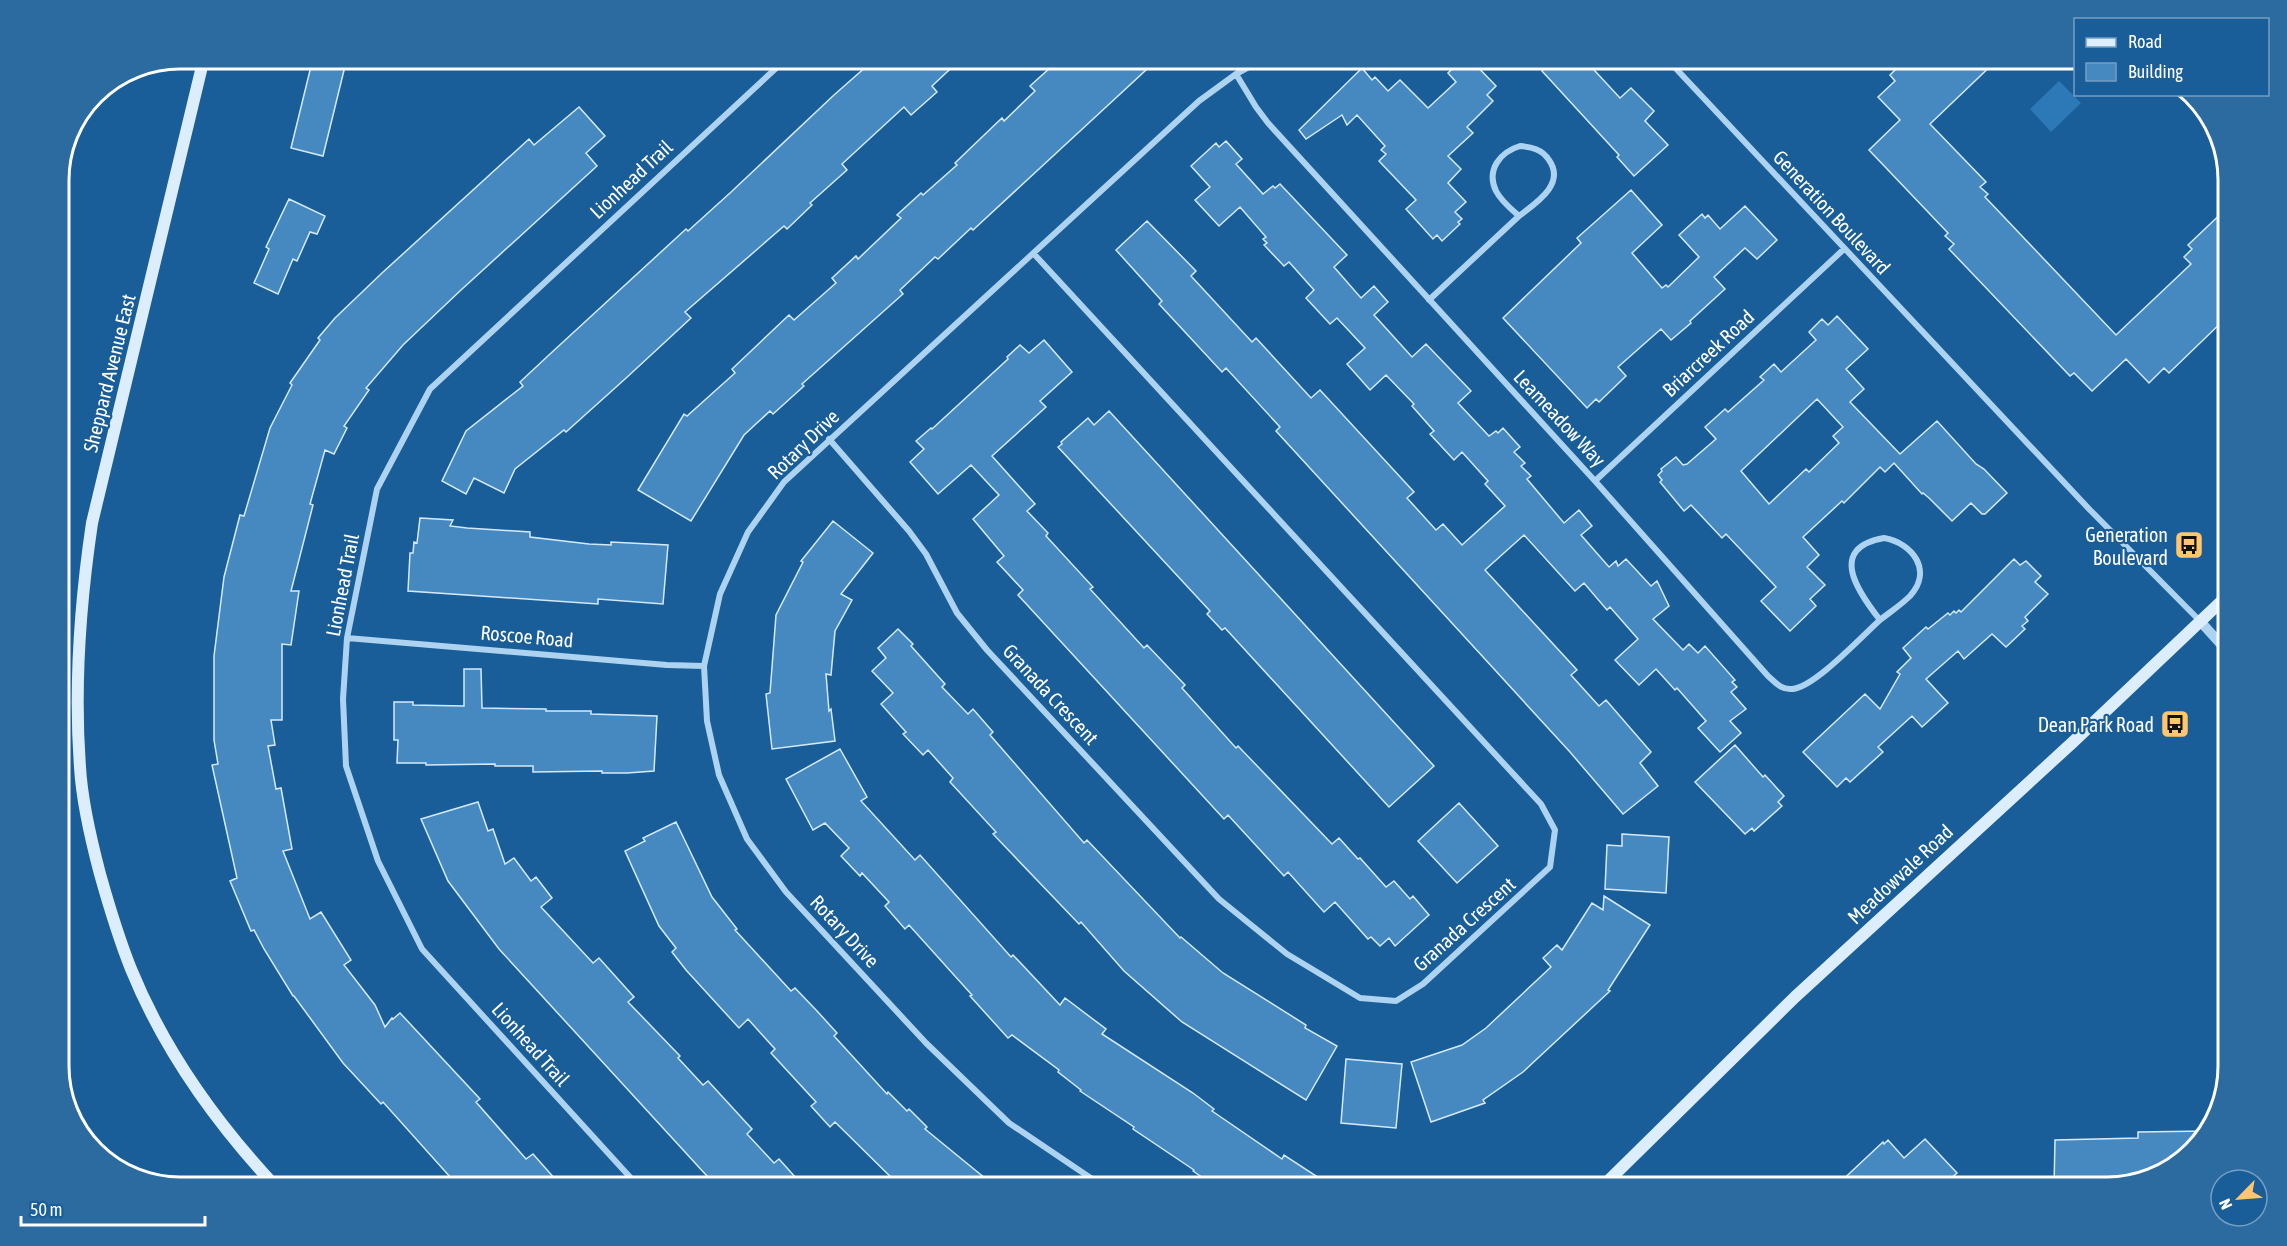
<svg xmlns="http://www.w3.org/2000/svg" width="2287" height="1246" viewBox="0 0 2287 1246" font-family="'Asap Condensed',sans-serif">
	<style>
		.green { fill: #2d78b6 }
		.building { fill: #4689c1; stroke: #d4eafc; stroke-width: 1.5; fill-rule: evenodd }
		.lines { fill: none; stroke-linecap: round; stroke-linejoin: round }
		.minor { stroke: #add3f1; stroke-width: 6 }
		.tertiary { stroke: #add3f1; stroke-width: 10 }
		.secondary { stroke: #dcedfc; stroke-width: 12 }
		.labels { text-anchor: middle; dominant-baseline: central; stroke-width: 4.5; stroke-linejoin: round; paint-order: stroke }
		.street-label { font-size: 20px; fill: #fff; stroke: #195e98 }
		.poi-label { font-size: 20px; fill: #fff; stroke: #195e98; text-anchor: end }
		.rim { fill: none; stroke: #fff; stroke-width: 3 }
	</style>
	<rect width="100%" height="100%" fill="#195e98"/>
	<path class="green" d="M2059,81l22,22 -30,29 -21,-23z"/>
	<path class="building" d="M313,58h34l-24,98 -32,-8z
		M876,58h86l-30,28 5,6 -26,23 -7,-8 -62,57 5,6 -37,33 2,2 -25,24 -3,-3 -99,86 6,6 -66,61 -59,53 -2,-2 -49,39 -11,24 -30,-15 -8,16 -24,-13 24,-50 57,-45 -3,-4 30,-28 136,-125 2,2 42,-38 104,-98z
		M1061,58h98l-186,172 -2,-2 -33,31 -3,-2 -35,33 3,4 -101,90 2,2 -31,28 -3,-3 -26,24 -53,86 -53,-31 46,-76 3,2 48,-43 -3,-4 57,-54 5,5 42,-37 -4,-5 24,-22 2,3 43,-41 -4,-3 24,-22 2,2 34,-30 -2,-2 26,-25 21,-20 2,3 31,-30 -5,-5z
		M1463,58h6l27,28 -9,9 6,6 -26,26 6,6 -25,23 13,13 -13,14 18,19 -11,10 7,7 -4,3 2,2 -18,17 -5,-6 -4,4 -27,-30 10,-9 -37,-39 7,-7 -5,-4 4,-4 -28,-31 -10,10 -5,-10 -36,24 -7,-9 63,-62 10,12 3,-3 13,14 12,-11 28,28 28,-26 -8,-9z
		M1555,58h28l37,40 11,-10 23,23 -9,10 23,24 -34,31 -17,-19 2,-2 -77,-84z
		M1907,58h92l-69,66 56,58 -6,5 8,7 -3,3 131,138 75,-71 -7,-7 8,-8 -4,-4 40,-38v109l-59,57 -5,-5 -15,15 -23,-24 -34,32 -18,-18 -4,3 -121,-127 5,-5 -9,-8 3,-3 -79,-83 31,-30 -22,-23 17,-16 -5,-6z
		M579,107l26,29 -19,17 11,13 -136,124 -58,55 -37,43 3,2 -25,36 3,2 -13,26 -9,-4 -15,54 3,1 -22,86h8l-8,54 -9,-1v76h-11l4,25 -7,1 8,43 5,-1 11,61 -9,2 27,68 11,-7 30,48 -7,5 31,40 10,22 7,-9 1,1 7,-6 80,86 -4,3 50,57 7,-5 30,34h-103l-77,-86 -2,2 -38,-41 -49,-67h-1l-29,-47 -10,-19 -3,1 -21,-50 7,-3 -25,-113 6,-1 -4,-24v-84l10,-79 16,-62 4,1 26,-88 22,-43 -2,-2 30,-43 -2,-2 17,-20 47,-45 147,-134 5,6z
		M1226,141l16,18 -6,5 27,30 10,-8 2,2 5,-4 67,71 -13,12 27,31 13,-12 14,16 -14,13 38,42 14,-13 45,47 -13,12 31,33 7,-5 2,2 5,-5 17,19 -6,5 11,11 -4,3 10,10 -4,3 37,44 15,-13 13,16 -11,9 28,32 7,-6 2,5 8,-7 25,27 6,-5 12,25 -16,13 30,31 6,-6 9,9 7,-7 30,34 -3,2 5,5 -6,5 15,17 -16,12 11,12 -21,19 -22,-24 8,-7 -29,-33 -2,2 -19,-21 -17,16 -24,-25 23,-21 -28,-32 -3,3 -23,-27 -9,8 -51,-56 -39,35 92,100 -6,5 28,31 7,-6 45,52 -11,11 18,23 -35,28 -53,-62 -294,-321 4,-4 -54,-59 -4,4 -63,-68 3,-3 -46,-51 31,-29 49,50 -5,5 61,66 4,-4 55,60 9,-8 94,102 -7,6 29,32 7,-6 19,21 43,-39 -20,-22 3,-3 -26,-29 -8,8 -24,-26 4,-3 -22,-25 2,-2 -28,-29 -16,15 -23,-26 18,-16 -28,-30 -7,6 -24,-26 8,-8 -25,-28 -5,4 -20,-21 3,-2 -4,-4 3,-2 -26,-30 -21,19 -24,-26 15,-13 -19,-21 25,-23 3,4z
		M1631,190l31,35 -30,28 30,35 4,-3 2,2 31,-30 -20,-22 23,-21 3,4 3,-3 12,14 25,-23 32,34 -20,19 -12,-11 -31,29 11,12 -35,32 1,2 -20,17 -10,-11 -43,38 8,9 -27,26 -3,-3 -9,9 -84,-90 78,-75 -4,-5z
		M289,199l36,17 -8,18 -7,-2 -13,29 -4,-2 -15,35 -24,-11 15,-34 -3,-2z
		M1837,316l31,33 -22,20 18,20 -14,13 50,52 37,-33 39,43 8,5 23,24 -22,21h-3l-11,-11 -19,18 -23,-23 -6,-5 -1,1 -28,-31 -9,9 -5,-5 -36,36 -2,-2 -39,36 16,18 -12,12 18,18 -15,14 6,7 -26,25 -29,-30 15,-14 -50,-53 -4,4 -31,-33 -7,6 -24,-29 2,-2 -4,-5 4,-4 -1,-2 15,-12 7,8 4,-1 29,-25 -11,-12 20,-18 3,3 36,-32 -4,-3 14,-13 7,8 35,-32 -7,-8 13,-13 6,6zM1817,399l26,28 -10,9 6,7 -30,29 -3,-3 -37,35 -28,-33z
		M1044,340l28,32 -32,29 6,6 -54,49 43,48 -8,7 21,22 -2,3 47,51 -3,2 54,59 3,-3 38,40 -3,3 54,60 2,-2 94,98 7,-6 19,21 2,-1 26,29 8,-6 16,18 3,-3 16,19 -34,31 -6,-8 -9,8 -9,-9 -3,2 -33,-37 -11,10 -36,-40 -4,4 -56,-61 -4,4 -206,-224 5,-5 -26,-28 7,-6 -31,-37 26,-24 -28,-30 -33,29 -28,-32 14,-13 -8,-8 15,-13 1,1 76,-70 -1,-2 13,-12 9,8z
		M1109,411l325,355 -45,41 -164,-179 -3,2 -15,-16 3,-3 -152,-164 4,-3 -1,-2 27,-24 6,7z
		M420,518l33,2 -3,6 17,2 63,4v5l59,7 22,1v-3l57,3 -5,59 -65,-5v5l-190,-13 2,-38h3l1,-11 3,1z
		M833,521l40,32 -32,41 11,6 -17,31 -4,44 -5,-1 3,37 2,-2 4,32 -63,8 -6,-55 4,-1 6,-78 27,-53 -2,-1z
		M2014,559l6,6 6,-4 15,15 -6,6 13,12 -23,23 3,4 -6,5 3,3 -19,18 -14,-13 -28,25 -6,-8 -32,28 22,24 -26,24 -10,-11 -34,31 5,5 -33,30 -4,-4 -9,9 -34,-35 62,-58 15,15 20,-35 -3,-2 14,-14 -8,-10 23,-21 2,2 20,-16 2,2 4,-4 2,2 3,-3 2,2z
		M898,629l15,15 -2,2 34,38 -3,3 26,27 5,-5 20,23 -3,3 94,108 3,-3 93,98 1,-1 42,36 83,52 -1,3 32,18 -31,54 -124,-78 -58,-51 -43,-49 -2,2 -86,-90 3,-2 -46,-50 3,-4 -25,-28 -5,5 -20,-21 3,-2 -25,-28 12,-11 -21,-22 14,-13 -8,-10z
		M464,669h17l1,39 64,1v2h45v3l66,2 -3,55 -27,2h-25v-2l-69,1v-6h-38v-2l-69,1v-2h-29l1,-23h-4v-38h19v3l51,1z
		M1735,745l28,32 2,-2 19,21 -6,6 4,4 -28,25 -2,-3 -7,6 -50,-52z
		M840,749l27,48 -6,4 54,59 5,-5 91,102 2,-2 47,50 5,-7 41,31 -4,5 91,59 21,16 -2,2 70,48 2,-4 49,32h-117l-23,-16 1,-1 -61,-41 1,-2 -54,-36 1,-1 -23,-18 1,-2 -47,-35 -4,3 -38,-42 2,-1 -63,-70 -4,4 -20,-23 4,-4 -27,-29 -2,3 -19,-20 8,-8 -24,-25 -12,7 -27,-51z
		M478,802l10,29 5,-2 12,35 9,-6 17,23 5,-4 16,21 -11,9 52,56 6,-5 35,39 -6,5 52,54 -2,2 25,27 5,-4 44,48 -5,5 27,29 5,-4 26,29h-87l-219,-239 -51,-68 -27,-62z
		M1459,803l39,43 -41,37 -39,-42z
		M676,822l36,75 25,32 -2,1 56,61 4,-3 22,23 20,22 -3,3 53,58 1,-2 19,19 2,-2 18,18 -2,2 72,59h-95l-67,-66 -5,5 -19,-21 5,-4 -45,-49 4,-4 -27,-30 -9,9 -53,-58 -14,-18 4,-4 -17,-22 -34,-75 20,-10 -2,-3z
		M1622,834l47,3 -3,56 -61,-4 2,-44 15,1z
		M1604,896l46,29 -42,65 2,1 -87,81 -40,28 2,3 -54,19 -20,-60 51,-17 24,-17 65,-61 -8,-9 14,-13 5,5 30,-47 11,7z
		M1346,1059l56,5 -6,64 -55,-5z
		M2206,1131l-32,36 -66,20h-54l1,-47 83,-2v-6z
		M1925,1139l32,34 -15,14h-107l48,-45 1,2 4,-4 16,18z"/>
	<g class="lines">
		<path class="minor" d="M1666,58l424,452 109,110
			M1236,74l20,33 12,16 327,358 173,195c8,7 13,14 24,13 22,-1 70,-53 88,-69
			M1520,146c11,1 22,3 29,14 17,24 -13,43 -30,56 -8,-7 -18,-15 -23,-25 -10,-21 4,-39 24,-45z
			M1429,300l90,-84
			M829,439l80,92 17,23 31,59 30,37 232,249 68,55 73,44 36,3 27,-17 127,-117 5,-37 -14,-26 -507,-550
			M1595,481l249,-232
			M1884,538c29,5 49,33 26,58 -9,9 -20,16 -30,24 -22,-28 -53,-72 4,-82z
			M347,638l320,27 37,1
			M639,1187l-217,-238 -44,-88 -32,-95 -3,-67 4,-61 30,-149 53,-100 357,-331
			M1104,1187l-95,-64 -83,-80 -140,-151 -39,-53 -28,-64 -12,-54 -3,-55 16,-72 28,-62 36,-50 415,-381 37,-27 29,-16"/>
		<path class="tertiary" d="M2199,620l29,32"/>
		<path class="secondary" d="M204,58l-112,465c-12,81 -18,163 -12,244 2,36 11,73 20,107 9,32 19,65 31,95 33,81 86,155 145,218
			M1602,1187l193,-190 278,-255 155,-147"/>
	</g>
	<defs>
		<g id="bus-square" transform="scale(1.5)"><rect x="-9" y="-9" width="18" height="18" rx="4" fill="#ffc66d" stroke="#195e98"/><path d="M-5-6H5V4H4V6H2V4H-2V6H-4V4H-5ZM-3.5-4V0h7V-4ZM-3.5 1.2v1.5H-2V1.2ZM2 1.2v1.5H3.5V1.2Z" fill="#111"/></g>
	</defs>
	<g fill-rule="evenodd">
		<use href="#bus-square" x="2189" y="545"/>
		<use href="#bus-square" x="2175" y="724"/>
	</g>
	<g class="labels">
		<g class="street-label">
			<text transform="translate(631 179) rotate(-43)">Lionhead Trail</text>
			<text transform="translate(1832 212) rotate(47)">Generation Boulevard</text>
			<text transform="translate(1708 353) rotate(-43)">Briarcreek Road</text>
			<text transform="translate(109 373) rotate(-76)">Sheppard Avenue East</text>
			<text transform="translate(1560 418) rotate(47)">Leameadow Way</text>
			<text transform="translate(803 444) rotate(-44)">Rotary Drive</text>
			<text transform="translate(342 585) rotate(-79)">Lionhead Trail</text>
			<text transform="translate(527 636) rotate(5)">Roscoe Road</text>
			<text transform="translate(1051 694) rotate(47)">Granada Crescent</text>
			<text transform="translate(1900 874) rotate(-43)">Meadowvale Road</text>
			<text transform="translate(1464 924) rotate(-42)">Granada Crescent</text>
			<text transform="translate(845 931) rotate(47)">Rotary Drive</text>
			<text transform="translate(531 1044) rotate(48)">Lionhead Trail</text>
		</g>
		<g class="poi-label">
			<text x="2168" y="534">Generation<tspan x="2168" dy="23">Boulevard</tspan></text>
			<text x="2154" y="724">Dean Park Road</text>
		</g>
	</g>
	<path d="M0 0H2287V1246H0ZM180 69H2107A111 111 0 0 1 2218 180V1066A111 111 0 0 1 2107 1177H180A111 111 0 0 1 69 1066V180A111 111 0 0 1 180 69Z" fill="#2b6ba0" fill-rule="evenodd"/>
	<path class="rim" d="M180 69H2107A111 111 0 0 1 2218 180V1066A111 111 0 0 1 2107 1177H180A111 111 0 0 1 69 1066V180A111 111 0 0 1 180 69Z"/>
	<rect x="2074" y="18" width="195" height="78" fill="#195e98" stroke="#759ec1" stroke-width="1.5"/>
	<rect x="2086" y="38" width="30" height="9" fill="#dcedfc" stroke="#759ec1" stroke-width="1.5"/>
	<text x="2128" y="48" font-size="18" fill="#ffffff">Road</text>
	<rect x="2086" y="63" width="30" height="18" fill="#4689c1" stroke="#759ec1" stroke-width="1.5"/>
	<text x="2128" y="78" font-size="18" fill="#ffffff">Building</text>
	<g transform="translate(2239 1198) rotate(245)"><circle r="28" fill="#195e98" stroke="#759ec1" stroke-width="1.5"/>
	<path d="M0-4.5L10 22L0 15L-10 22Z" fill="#ffc66d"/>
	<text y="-9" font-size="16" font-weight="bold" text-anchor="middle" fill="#ffffff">N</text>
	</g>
	<path d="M21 1216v9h184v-9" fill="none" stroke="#ffffff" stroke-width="3"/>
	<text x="30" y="1216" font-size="18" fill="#ffffff" stroke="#195e98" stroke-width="4.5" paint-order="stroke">50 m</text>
</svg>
